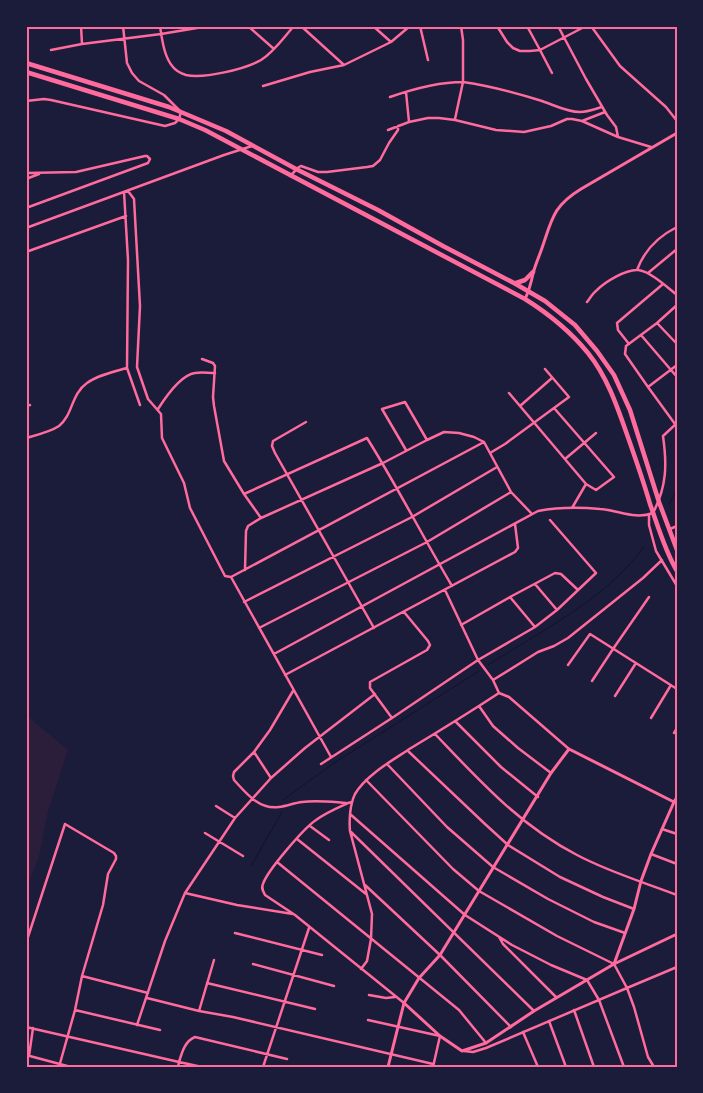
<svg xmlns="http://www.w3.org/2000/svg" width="703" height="1093" viewBox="0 0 703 1093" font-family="Arial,sans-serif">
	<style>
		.green { fill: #2a1e3b }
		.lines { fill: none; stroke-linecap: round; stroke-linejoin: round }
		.stream { stroke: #12122b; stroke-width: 1 }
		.minor { stroke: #ff6b9d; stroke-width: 2.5 }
		.tertiary { stroke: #ff6b9d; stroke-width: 3 }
		.trunk { stroke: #ff6b9d; stroke-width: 4.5 }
		.neatline { fill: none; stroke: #ff6b9d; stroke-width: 2 }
	</style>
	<rect width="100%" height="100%" fill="#1b1b3a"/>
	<path class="green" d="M26,715l42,35 -20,61 -9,45 -13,33z"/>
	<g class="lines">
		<path class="stream" d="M669,504l8,-13
			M488,665c53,-34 118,-66 156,-118
			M283,800l51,-37 145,-92
			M251,866l31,-54"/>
		<path class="minor" d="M81,26l1,18 79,-10 48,-8
			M160,26c2,13 4,31 13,41 3,4 7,6 13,8 18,4 59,-6 75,-15 13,-8 23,-23 33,-34
			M248,26l26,23
			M301,26l43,39
			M373,26l18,16
			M420,26l8,34
			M461,26l2,14v42c27,4 54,11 79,19 12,4 25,11 38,11 8,0 15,-3 22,-5
			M497,26l10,16 6,6 7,3h10l10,-1 46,-24
			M527,26l13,24 12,23
			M558,26l28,53 21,36 9,12 2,10
			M591,26l29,40 46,41 11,14
			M51,50l31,-6
			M263,86l47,-14 34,-7 47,-23 19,-16
			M406,92l3,30
			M390,97c23,-8 49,-15 73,-15l-8,37
			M26,101l18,-2 7,1 114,26 10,-3 4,-4 2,-7 -17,-17 -25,-14 -7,-8 -5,-10 -4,-37
			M26,121l1,2
			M582,121l23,-9
			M388,130l21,-8 19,-4h11l16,2 41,10 28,2 27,-6 16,-7h5l10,2 36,16 33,10
			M26,173l50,-1 69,-16h2l3,3 -2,4 -122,45
			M290,176l9,-9 2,-1 17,6h9l40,-5 6,-1 7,-6 9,-17 9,-13v-4
			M26,179l13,-5
			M128,191l6,8 6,107 -3,61 11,32 13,15 1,24 22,45 6,25 35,68 6,1
			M124,192l4,68 -1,108 13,37
			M26,228l198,-73 28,-9
			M26,252l100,-36
			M637,270c7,-19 22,-34 40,-43
			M648,273l29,-24
			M587,302c3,-4 6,-9 10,-12 8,-8 29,-21 41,-20 12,1 29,17 39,25
			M657,323l20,21
			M641,335l36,42
			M629,344l-11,-14 -1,-7 46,-39
			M202,359l11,4 2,3 -2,31 1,9 10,55 20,33 17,24
			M648,387l29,-22
			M509,393l77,91 -14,24
			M26,406l4,-1
			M520,406l32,-28
			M554,408l60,69 -18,13 -10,-6
			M158,409c7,-11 23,-34 37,-36 6,-1 13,0 20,0
			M306,422l-33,19 -1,5 3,7 99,175
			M675,424l-27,-37 -23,-33 1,-8 31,-23 20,-18
			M26,438c11,-3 24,-6 33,-12 14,-11 12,-32 28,-43 11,-8 26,-11 40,-15
			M406,450l-24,-41 23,-7 22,38
			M490,453l15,-9 64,-47 -24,-28
			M565,459l31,-26
			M244,494l123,-56c30,48 56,99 85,148
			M649,515v10l7,26 21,35
			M670,529l7,-3
			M245,570l1,-39 2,-5 13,-8 122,-55 44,-23 17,-8 15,1 15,4 10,5
			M535,584l22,26
			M445,590l33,70 15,20 6,13
			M510,597l25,30
			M244,602l168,-85 85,-50
			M461,625l49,-28 45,-24 6,1 17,16
			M259,628l168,-86 84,-50
			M274,654l264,-143c21,-4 41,-4 62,-2 18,1 35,11 53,4 14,-27 14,-49 10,-77l14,-13
			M568,665l22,-31 87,55
			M285,675l230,-123 3,-4 -3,-24
			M493,680l45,-28 16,-6 14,-8 75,-60 19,-18
			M592,681l21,-32 36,-52
			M293,691l-23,39 -16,22 -20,20 -1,4 1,4c12,13 25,30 45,27 8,-1 15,-4 23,-5 15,-2 30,0 44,1
			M499,693l10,4 60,52
			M615,696l21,-33
			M479,706l14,20 25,22 33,25
			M392,718l-22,-30v-6l57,-32 3,-5 -2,-4 -24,-29
			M651,718l20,-33
			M455,721l46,46 37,30
			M674,733l3,-5
			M435,734c44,46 84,91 142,121 32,17 66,27 100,40
			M408,751l77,73 23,21 52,32 43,20 31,12
			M254,752l17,26
			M331,757l-100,-180 253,-135 27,50 21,22
			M321,764l71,-46 86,-58 57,-33 22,-17 39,-37 -46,-53
			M387,764l60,63 46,40 55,32 46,23 31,11
			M366,780l87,89 26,22 78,45 57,28 13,24 7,19 14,50 6,10
			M352,802l-4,1c-11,5 -23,10 -32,17 -12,8 -49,51 -53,64 -2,4 0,7 2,11l30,20 109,88
			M216,806l19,12
			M350,814l115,101 47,30 39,20 36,15 12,20 25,67
			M310,826l19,14
			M662,829l15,5
			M351,832l183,179
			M205,833l38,23
			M297,839l69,55
			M651,854l26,10
			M277,862l182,148 27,33
			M365,885l75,70 71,72
			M185,893l52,12 56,9
			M235,933l87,22
			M499,937l4,7 53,53
			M26,943l39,-119 49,29 2,3v3l-8,15 -5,31 -21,71 -7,34 -16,57
			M214,960l-15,51 34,6 200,47
			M253,964l81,22
			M361,969l6,-8 4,-22 1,-25 -22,-83c-1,-11 0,-27 5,-37 11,-19 38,-34 56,-46 30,-18 59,-36 88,-55
			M82,976l66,17
			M207,983l108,26
			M369,995l17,3 9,-1
			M147,998l52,13
			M75,1010l85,20
			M574,1010l20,57
			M368,1020l72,16 -7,31
			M549,1021l17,46
			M137,1025l28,-84 20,-48 50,-75 36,-40 34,-30 70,-54
			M26,1027l153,35c3,-10 6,-21 16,-25l92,22
			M523,1032l15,35
			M464,1051l9,1 13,-4 141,-60 50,-21
			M26,1055l45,12
			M29,1056l4,-28
			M178,1067l1,-5 23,5
			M263,1067l46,-139"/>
		<path class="tertiary" d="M525,299c4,-8 6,-16 8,-25 2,-9 6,-17 9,-26 10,-29 11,-42 39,-59l96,-56
			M614,964l20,-55 7,-28 10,-27 23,-52 3,-5
			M404,1003l36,33 22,15 24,-8 48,-32 80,-47 63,-30
			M388,1067l16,-64 15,-25 21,-23 111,-182 18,-24 105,53"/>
		<path class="trunk" d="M26,63l143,44 57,24 70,38 82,41 65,36 71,37 31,18 30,24 22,26 17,24 16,35 29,92 18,48
			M26,72l153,47 26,11 320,169c24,15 45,32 63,54 21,26 31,59 42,90 7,20 14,40 20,61 8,22 15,47 27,67
			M516,283l9,-3 8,-8"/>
	</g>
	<rect width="703" height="1093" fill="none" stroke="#1b1b3a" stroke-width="55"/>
	<rect x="28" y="28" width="648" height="1038" class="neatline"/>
</svg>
